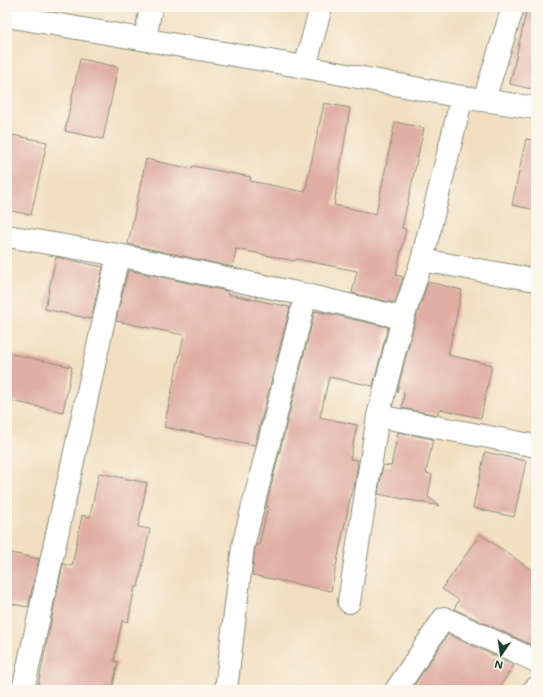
<svg xmlns="http://www.w3.org/2000/svg" width="543" height="697" viewBox="0 0 543 697" font-family="Mali,sans-serif">
	<style>
		.building { fill: #e0aea4 }
		.lines { fill: none; stroke-linecap: round; stroke-linejoin: round }
		.minor-casing { stroke: #888e7a; stroke-width: 24 }
		.minor { stroke: #fff; stroke-width: 22 }
	</style>
	<rect width="100%" height="100%" fill="#fbf7ec"/>
	<filter id="ink" filterUnits="userSpaceOnUse"><feTurbulence type="fractalNoise" baseFrequency=".025" numOctaves="2"/><feDisplacementMap in="SourceGraphic" scale="8" xChannelSelector="R" yChannelSelector="G"/><feConvolveMatrix kernelMatrix="1 2 1 2 8 2 1 2 1" color-interpolation-filters="sRGB"/></filter>
	<filter id="wash" filterUnits="userSpaceOnUse"><feTurbulence type="fractalNoise" baseFrequency=".012" numOctaves="4" result="noise"/><feDisplacementMap in="SourceGraphic" scale="16" xChannelSelector="R" yChannelSelector="G"/><feGaussianBlur stdDeviation="0.9" result="paint"/><feColorMatrix in="noise" values="0 0 0 0 0 0 0 0 0 0 0 0 0 0 0 0 0 1.4 0 .05"/><feComposite in="paint" operator="in"/></filter>
	<g filter="url(#wash)">
		<rect width="100%" height="100%" fill="#f2dfc1"/>
		<g id="blocks">
			<path class="building" d="M527,8l9,1v81l-26,-6z
				M80,59l38,8 -15,72 -38,-8z
				M324,103l26,5 -16,97 42,9 19,-92 29,6 -22,100 4,1 -10,46 7,2 -8,26 -43,-10 5,-22 -61,-12 -1,2 -59,-12 -3,18 -105,-23 18,-85 46,10 1,-3 58,11 -1,4 55,11z
				M7,134l40,8 -16,73 -24,-5z
				M526,139l10,1v70l-24,-5z
				M56,257l47,10 -12,52 -46,-10z
				M128,270l99,21v3l63,13 -35,138 -91,-18 20,-92 -68,-14z
				M428,282l34,8 -14,65 44,10 -11,53 -42,-9 -1,6 -36,-7 2,-15 -7,-1 18,-71z
				M315,311l73,16 -15,59 -44,-9 -9,40 37,8 -7,34 8,1 -4,29h-2l-21,102 -79,-16 3,-27 1,-3h3l9,-39h-2z
				M7,353l65,14 -9,45 -56,-12z
				M398,432l35,7 -7,34 6,2 -4,22 12,9 -62,-12 5,-29 8,1z
				M485,452l41,9 -12,56 -41,-9z
				M99,473l48,10 -9,44 12,2 -12,58h-3l-7,35 -6,-1 -8,40 4,1 -6,28h-75l26,-126 9,2 10,-51 8,2z
				M480,534l56,39v74l-82,-38 5,-9 -17,-11z
				M7,552l32,7 -11,48 -21,-4z
				M448,634l66,31 -16,25h-87z"/>
		</g>
	</g>
	<g filter="url(#ink)">
		<use href="#blocks" fill-opacity="0" stroke="#888e7a" stroke-width="1"/>
		<g class="lines">
			<g class="minor-casing">
				<path id="minor" d="M7,16l298,51 157,30 74,11
					M145,39l6,-32
					M305,67l16,-60
					M484,100l29,-93
					M7,236l111,19 188,40 97,23
					M422,260l114,20
					M378,416l158,30
					M349,602l29,-186 25,-98 19,-58 40,-163
					M23,690l95,-435
					M226,690l17,-144 63,-251
					M396,690l48,-72 92,43
					M534,690l2,-2"/>
			</g>
			<use href="#minor" class="minor"/>
		</g>
	</g>
	<rect width="543" height="697" fill="none" stroke="#fbf7ec" stroke-width="24"/>
	<g transform="translate(501 655) rotate(193)" stroke="#fbf7ec" stroke-width="3" paint-order="stroke">
	<path d="M0-3L7 15L0 10L-7 15Z" fill="#1f3d34"/>
	<text y="-6" font-size="11" font-weight="bold" text-anchor="middle" fill="#1f3d34">N</text>
	</g>
</svg>
